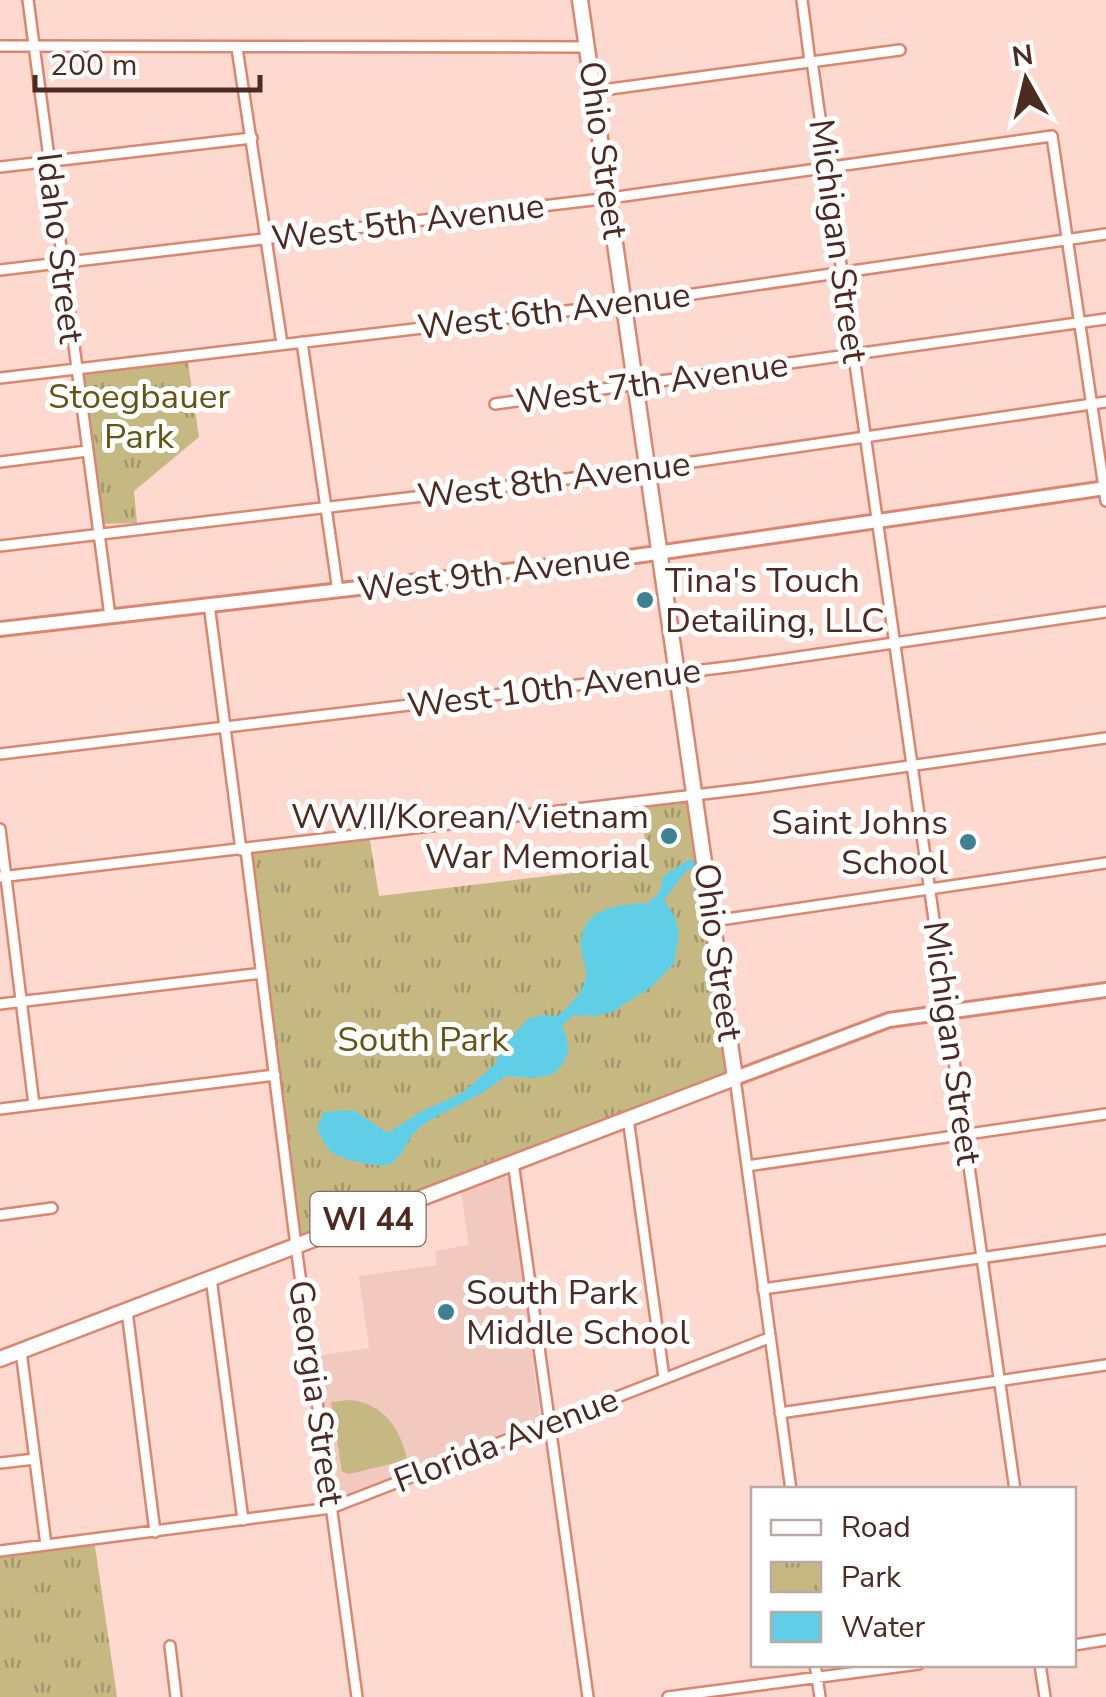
<svg xmlns="http://www.w3.org/2000/svg" width="1106" height="1697" viewBox="0 0 1106 1697" font-family="'Nunito Sans',sans-serif">
	<style>
		.built { fill: #f1c9bf }
		.grass { fill: #c6b883 }
		.park { fill: url(#park-tufts) }
		.water { fill: #60cee7 }
		.lines { fill: none; stroke-linecap: round; stroke-linejoin: round }
		.street-casing { stroke: #da8671; stroke-width: 14 }
		.secondary-casing { stroke: #da8671; stroke-width: 18 }
		.primary-casing { stroke: #da8671; stroke-width: 19 }
		.street { stroke: #fff; stroke-width: 9 }
		.secondary { stroke: #fff; stroke-width: 12 }
		.primary { stroke: #fff; stroke-width: 14 }
		.poi-dot { fill: #3e8191; stroke: #fff; stroke-width: 4 }
		.labels { text-anchor: middle; dominant-baseline: central; stroke-width: 10; stroke-linejoin: round; paint-order: stroke }
		.shield { fill: #fff; stroke: #836b64; stroke-width: 2.5 }
		.shield-label { font-size: 32px; font-weight: bold; fill: #4e2b22 }
		.street-label { font-size: 35px; fill: #4e2b22; stroke: #fff }
		.park-label { font-size: 35px; fill: #645517; stroke: #fff }
		.poi-label { font-size: 35px; fill: #4e2b22; stroke: #fff; text-anchor: start }
	</style>
	<defs>
		<pattern id="park-tufts" width="24" height="20" patternUnits="userSpaceOnUse" patternTransform="scale(2.5)"><rect width="24" height="20" fill="#c6b883"/><path d="M3 7l-1-3M5 7V3M7 7l1-3M15 17l-1-3M17 17v-4M19 17l1-3" fill="none" stroke="#a3966b"/></pattern>
	</defs>
	<rect width="100%" height="100%" fill="#fed9cf"/>
	<path class="built" d="M502,1175l9,4 29,239 -198,79 -5,-2 -20,-139 52,-8 -10,-72 78,-11 -2,-14 34,-6 -8,-54z"/>
	<path class="grass" d="M350,1400c33,3 51,29 57,60l-58,14 -7,-2 -11,-70z"/>
	<path class="park" d="M187,356l12,81 -65,54 3,32 -39,1 -22,-155z
		M695,796l40,282 -439,168 -49,-396 122,-15 10,61 269,-32 -8,-62z
		M94,1539l23,158h-117v-146z"/>
	<path class="water" d="M688,860h6l1,7 -9,4 -22,29 11,17 4,16 -5,31 -24,24 -38,24 -16,4 -23,-1 -11,11c10,21 8,31 -8,48l-21,4 -28,-2c-28,25 -58,31 -86,52 -12,10 -16,29 -29,36 -9,5 -50,-5 -57,-11 -8,-6 -12,-16 -16,-26l7,-15 29,-2 35,23 32,-21 40,-18 16,-13 19,-17 6,-16 27,-29 13,-4 17,1c12,-12 24,-21 28,-39 2,-11 -6,-20 -5,-32 1,-39 38,-40 67,-42l12,-12 3,-15z"/>
	<g class="lines">
		<g class="street-casing">
			<path id="street" d="M28,0l82,616
				M802,0l8,62
				M0,46l588,1
				M237,48l45,296
				M812,61l203,1429
				M595,91l305,-41
				M0,167l252,-29
				M0,270l610,-72 442,-62 54,365
				M302,342l36,249
				M0,378l625,-74 481,-70
				M495,404l611,-85
				M0,462l87,-11
				M0,546l617,-73 489,-71
				M209,604l32,246
				M0,754l736,-88 370,-54
				M0,829l34,276
				M246,850l50,396 61,451
				M0,877l754,-89 352,-50
				M713,921l393,-58
				M0,1004l262,-31
				M735,1078l56,412
				M0,1109l275,-34
				M628,1118l36,260
				M513,1162l75,535
				M747,1166l359,-52
				M0,1215l52,-7
				M211,1278l32,242
				M763,1289l343,-49
				M127,1311l28,221
				M21,1351l25,194
				M780,1413l326,-48
				M0,1463l35,-4
				M0,1551l331,-43 438,-170
				M1074,1645l32,-5
				M170,1646l6,51
				M815,1664l5,33
				M1040,1664l5,33
				M668,1697l251,-33"/>
		</g>
		<g class="secondary-casing">
			<path id="secondary" d="M0,629l629,-72 477,-69
				M735,1078l154,-58 217,-30"/>
		</g>
		<g class="primary-casing">
			<path id="primary" d="M0,1359l735,-281 -155,-1078"/>
		</g>
		<use href="#street" class="street"/>
		<use href="#secondary" class="secondary"/>
		<use href="#primary" class="primary"/>
	</g>
	<g class="poi-dot">
		<circle cx="645" cy="600" r="10"/>
		<circle cx="669" cy="836" r="10"/>
		<circle cx="968" cy="842" r="10"/>
		<circle cx="446" cy="1312" r="10"/>
	</g>
	<g class="labels">
		<rect class="shield" x="310.5" y="1192" width="115" height="54" rx="8"/>
		<g class="shield-label">
			<text x="368" y="1219">WI 44</text>
		</g>
		<g class="street-label">
			<text transform="translate(603 150) rotate(82)">Ohio Street</text>
			<text transform="translate(408 222) rotate(-7)">West 5th Avenue</text>
			<text transform="translate(838 241) rotate(82)">Michigan Street</text>
			<text transform="translate(60 248) rotate(83)">Idaho Street</text>
			<text transform="translate(554 311) rotate(-7)">West 6th Avenue</text>
			<text transform="translate(652 383) rotate(-8)">West 7th Avenue</text>
			<text transform="translate(554 480) rotate(-7)">West 8th Avenue</text>
			<text transform="translate(494 573) rotate(-7)">West 9th Avenue</text>
			<text transform="translate(554 688) rotate(-7)">West 10th Avenue</text>
			<text transform="translate(718 952) rotate(82)">Ohio Street</text>
			<text transform="translate(952 1043) rotate(82)">Michigan Street</text>
			<text transform="translate(316 1393) rotate(82)">Georgia Street</text>
			<text transform="translate(506 1440) rotate(-21)">Florida Avenue</text>
		</g>
		<g class="park-label">
			<text x="139" y="396">Stoegbauer<tspan x="139" dy="40">Park</tspan></text>
			<text x="423" y="1039">South Park</text>
		</g>
		<g class="poi-label">
			<text x="665" y="580">Tina's Touch<tspan x="665" dy="40">Detailing, LLC</tspan></text>
			<text x="649" y="816" text-anchor="end">WWII/Korean/Vietnam<tspan x="649" dy="40">War Memorial</tspan></text>
			<text x="948" y="822" text-anchor="end">Saint Johns<tspan x="948" dy="40">School</tspan></text>
			<text x="466" y="1292">South Park<tspan x="466" dy="40">Middle School</tspan></text>
		</g>
	</g>
	<rect x="751" y="1487" width="325" height="180" fill="#ffffff" stroke="#b8aaa7" stroke-width="2.5"/>
	<rect x="771" y="1520" width="50" height="15" fill="#ffffff" stroke="#b8aaa7" stroke-width="2.5"/>
	<text x="841" y="1537" font-size="30" fill="#4e2b22">Road</text>
	<rect x="771" y="1562" width="50" height="30" fill="url(#park-tufts)" stroke="#b8aaa7" stroke-width="2.5"/>
	<text x="841" y="1587" font-size="30" fill="#4e2b22">Park</text>
	<rect x="771" y="1612" width="50" height="30" fill="#60cee7" stroke="#b8aaa7" stroke-width="2.5"/>
	<text x="841" y="1637" font-size="30" fill="#4e2b22">Water</text>
	<g transform="translate(1026 80) rotate(352)" stroke="#ffffff" stroke-width="8" paint-order="stroke">
	<path d="M0-8L18 38L0 25L-18 38Z" fill="#4e2b22"/>
	<text y="-15" font-size="28" font-weight="bold" text-anchor="middle" fill="#4e2b22">N</text>
	</g>
	<path d="M35 75v15h225v-15" fill="none" stroke="#4e2b22" stroke-width="5"/>
	<text x="50" y="75" font-size="30" fill="#4e2b22" stroke="#ffffff" stroke-width="8" paint-order="stroke">200 m</text>
</svg>
